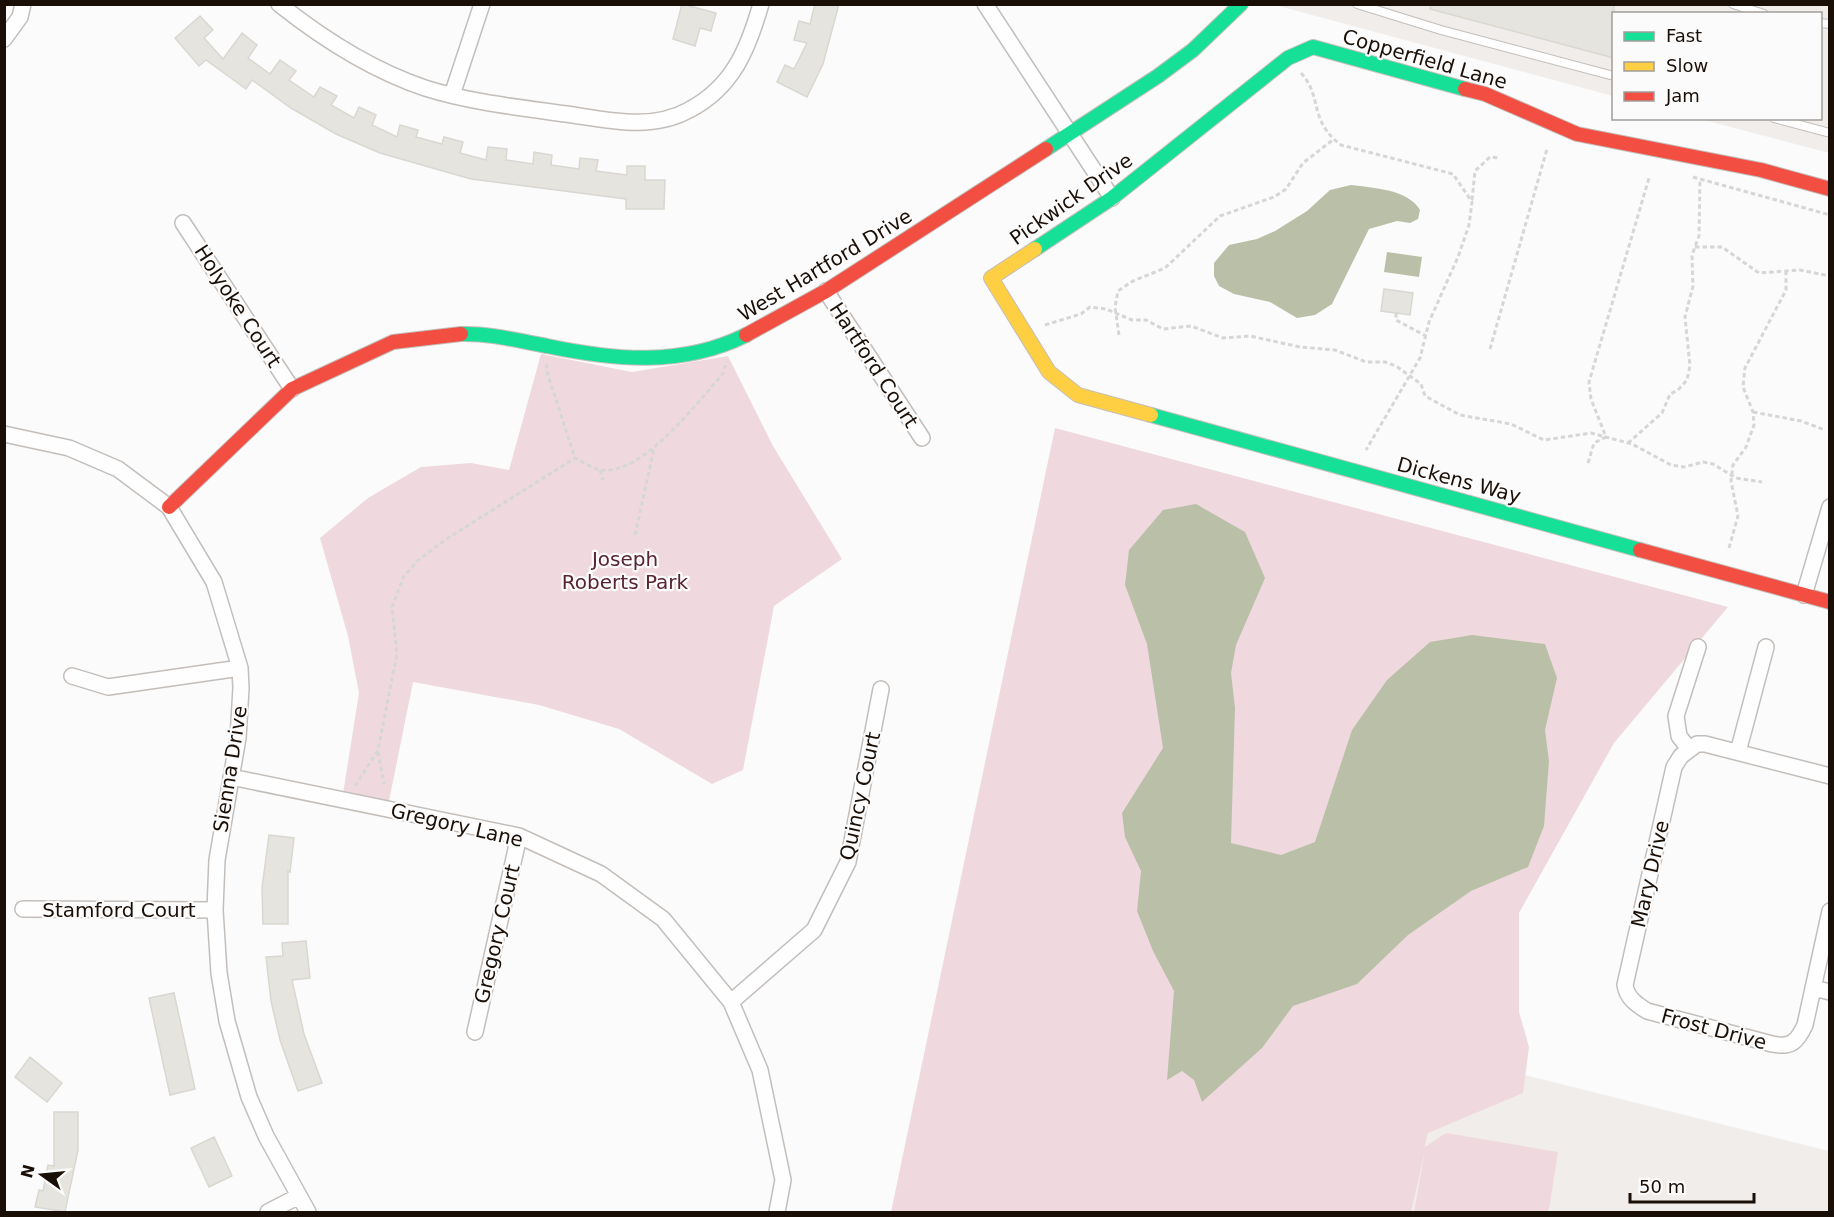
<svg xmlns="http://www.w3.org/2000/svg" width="1834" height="1217" viewBox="0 0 1834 1217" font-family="'DejaVu Sans',sans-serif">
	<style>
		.built { fill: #f1edea }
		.green { fill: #efd9de }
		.water { fill: #bac0a7 }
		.building { fill: #e6e4de; stroke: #d9d7d1; stroke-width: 1.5 }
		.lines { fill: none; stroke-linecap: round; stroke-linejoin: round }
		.lane-casing { stroke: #c3beba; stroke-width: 10 }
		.street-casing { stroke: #c3beba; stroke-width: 18 }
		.fast-casing { stroke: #c3beba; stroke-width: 16 }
		.slow-casing { stroke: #c3beba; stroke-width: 16 }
		.jam-casing { stroke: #c3beba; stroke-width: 16 }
		.path { stroke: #d7d6d6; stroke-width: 3; stroke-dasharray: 4.5 3; stroke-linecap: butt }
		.lane { stroke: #fefefe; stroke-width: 8 }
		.street { stroke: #fefefe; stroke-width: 15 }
		.fast { stroke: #16e098; stroke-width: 14 }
		.slow { stroke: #ffcf43; stroke-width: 14 }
		.jam { stroke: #f24e42; stroke-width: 14 }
		.labels { text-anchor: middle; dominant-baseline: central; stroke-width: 4.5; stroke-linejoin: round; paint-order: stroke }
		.street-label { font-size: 20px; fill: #1a0f07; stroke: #fbfbfb }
		.park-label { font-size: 20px; fill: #582333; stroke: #fbfbfb }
	</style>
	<rect width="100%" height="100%" fill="#fbfbfb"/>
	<path class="built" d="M1271,4l558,1v148l-129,-34 120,-1v-104h-206l-1,82z
		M1445,1055l384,96v61h-418z"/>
	<path class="green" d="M541,354l91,18 96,-16 45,90 69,113 -68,47 -31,164 -31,14 -93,-55 -80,-24 -126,-23 -24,119 -47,-1 17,-107 -11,-57 -28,-98 48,-40 53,-31 50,-4 38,7z
		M1055,428l673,179 -114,136 -95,170v99l10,35 -6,46 -95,40 -3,14 21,-14 112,19 -9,57 -3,3h-132l11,-61 -14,61h-520z"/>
	<path class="water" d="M1351,185c22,3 57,4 69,25l-2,9 -8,4 -13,-2 -28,8 -37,75 -17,11 -18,3 -27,-16 -36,-8 -15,-8 -5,-10v-13l15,-18 28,-6 18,-8 32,-20 23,-21z
		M1387,252l35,5 -3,20 -35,-5z
		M1196,504l49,28 20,46 -29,67 -5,28 4,35 -4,135 50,12 34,-13 37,-112 35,-50 43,-38 42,-7 73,9 12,34 -12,52 4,31 -5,65 -16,41 -57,24 -63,44 -51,49 -64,22 -31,42 -60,54 -8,-22 -12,-9 -15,9 7,-89 -21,-40 -16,-40 4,-40 -16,-34 -3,-24 41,-65 -16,-104 -22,-59 4,-35 34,-40z"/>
	<path class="building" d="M682,4l34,9 -5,18 -11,-3 -5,18 -22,-7z
		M815,4h24l-16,60 -16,33 -30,-15 8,-17 9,4 13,-26 -13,-3 5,-19 11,3z
		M1431,4h183v54l-184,-49z
		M200,16l13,14 -9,8 19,21 19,-26 15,12 -9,13 22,16 10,-14 16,11 -7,9 25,17 6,-10 17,9 -6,9 23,13 5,-11 17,8 -4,10 25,12 3,-12 18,5 -2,7 26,7 2,-7 19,5 -3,11 26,7 2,-13 19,2 -1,11 27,4 1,-12 18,3 -1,10 28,4 1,-11 18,2 -2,11 31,4v-9h18v14h20l-1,29h-38v-10l-155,-20 -91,-26 -44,-19 -45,-26 -39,-28 -6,9 -40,-29 -7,6 -24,-28z
		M1384,289l29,4 -3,22 -29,-4z
		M269,835l25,3 -4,34 -2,-1v53h-25l-1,-36z
		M306,941l4,37 -18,2 12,54 18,49 -24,8 -18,-51 -9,-39 -5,-44 17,-1 -1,-13z
		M174,993l21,96 -25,6 -21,-97z
		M30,1057l32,26 -15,19 -32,-25z
		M54,1112h24v38l-13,62 -30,-5 4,-17 4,1 5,-26 6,1z
		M214,1137l18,39 -23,11 -18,-39z"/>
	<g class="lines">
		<g class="lane-casing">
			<path id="lane" d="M1357,4l84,26 173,46
				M1733,4l31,10
				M1820,23l10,1
				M1774,118l56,15"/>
		</g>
		<g class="street-casing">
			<path id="street" d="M279,4c44,35 92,66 146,84 47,15 99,20 148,27 39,6 80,15 116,-5 44,-23 59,-61 72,-106
				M985,4l127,194
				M4,39l16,-22 3,-13
				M452,95l30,-91
				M183,223l109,166
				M826,291l96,147
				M4,434l65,14 49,21 51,38 45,75 26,86 1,20 -3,50 -21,122 -2,50 4,63 8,48 22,76 17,39 42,76
				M1804,595l26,-88
				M72,676l36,11 132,-19
				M1689,749l-10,-13 -3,-20 22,-69
				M1738,752l28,-105
				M1830,776l-125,-32h-8l-16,12 -7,11 -49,218c2,13 11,19 22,26l125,33c19,4 25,-2 33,-19l25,-114
				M231,777l288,59 82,38 62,45 68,83 29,68 23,110 -6,32
				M23,909l192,1
				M1813,988l17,4
				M731,1002l83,-72 34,-68 33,-173
				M475,1032l44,-196
				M268,1212l31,-16"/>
		</g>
		<g class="fast-casing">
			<path id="fast" d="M1046,149l112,-73 35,-26 48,-46
				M1035,249l77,-51 176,-140 25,-11 152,42
				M461,334c28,-1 58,7 86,12 67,14 135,21 199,-11
				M1151,415l489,135"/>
		</g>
		<g class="slow-casing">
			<path id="slow" d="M1035,249l-44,29 58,94 29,23 73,20"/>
		</g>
		<g class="jam-casing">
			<path id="jam" d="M1465,89l20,5 92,40 184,36 69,19
				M746,335l80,-44 220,-142
				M169,507l123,-118 101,-47 68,-8
				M1640,550l190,52"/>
		</g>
		<path class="path" d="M1301,73c22,24 7,47 40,72l112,29 19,28 -3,23 -11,32 -29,65 -9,36 -54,92
			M1693,177l137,38
			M1472,200l3,-29 15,-14 10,1
			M1695,247h27l37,26 41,-3 30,6
			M1396,313v7l30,16
			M1045,325l36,-11 9,-7 16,2 26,11h14l17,9 28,-3 32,12 27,-2 50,11 35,3 31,12h19l11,4 25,18 4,12 35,19 51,9 33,16 47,-7 41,11 39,21 13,2 19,-5 10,2 23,14 26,4
			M1119,335l-4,-28 3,-16 15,-10 32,-13 55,-52 54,-19 12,-8 17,-26 31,-24
			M1490,349l57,-200
			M547,364l-1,5 29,89c8,4 17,10 25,12 43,6 96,-67 122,-95l5,-14
			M1753,412l48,9 24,9
			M1628,443l34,-30 8,-19 8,-4 9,-10 3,-14 -5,-49 8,-31 -1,-31 7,-19 1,-57
			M1588,463l6,-20 12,-6 -15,-38 -2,-17 60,-204
			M600,470l3,10
			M635,535l19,-86
			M1729,548l9,-32 -7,-35 2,-16 13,-18 8,-22 -1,-13 -10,-25 2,-19 41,-78v-18
			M378,752l6,32
			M355,786l23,-36 19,-96 -5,-47 11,-29 14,-17 28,-21 130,-82"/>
		<use href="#lane" class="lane"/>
		<use href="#street" class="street"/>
		<use href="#fast" class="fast"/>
		<use href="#slow" class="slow"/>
		<use href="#jam" class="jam"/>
	</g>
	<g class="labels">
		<g class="street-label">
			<text transform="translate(1425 59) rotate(16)">Copperfield Lane</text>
			<text transform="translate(1071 199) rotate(-35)">Pickwick Drive</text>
			<text transform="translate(825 265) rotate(-31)">West Hartford Drive</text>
			<text transform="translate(238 306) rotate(57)">Holyoke Court</text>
			<text transform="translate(874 365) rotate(57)">Hartford Court</text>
			<text transform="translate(1459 480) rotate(15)">Dickens Way</text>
			<text transform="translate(230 769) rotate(-81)">Sienna Drive</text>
			<text transform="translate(860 796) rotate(-78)">Quincy Court</text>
			<text transform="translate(457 825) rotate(13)">Gregory Lane</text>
			<text transform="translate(1650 874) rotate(-77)">Mary Drive</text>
			<text x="119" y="910">Stamford Court</text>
			<text transform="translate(497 934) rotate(-77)">Gregory Court</text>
			<text transform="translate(1714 1029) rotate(15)">Frost Drive</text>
		</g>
		<g class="park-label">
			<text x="625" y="559">Joseph<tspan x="625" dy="23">Roberts Park</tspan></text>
		</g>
	</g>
	<rect width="1834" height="1217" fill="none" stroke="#1a0f07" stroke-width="12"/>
	<rect x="1612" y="12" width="210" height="108" fill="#fbfbfb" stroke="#a19d99" stroke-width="1.5"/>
	<rect x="1624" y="32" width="30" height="9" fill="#16e098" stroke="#a19d99" stroke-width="1.5"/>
	<text x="1666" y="42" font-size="18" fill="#1a0f07">Fast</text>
	<rect x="1624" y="62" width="30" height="9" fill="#ffcf43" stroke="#a19d99" stroke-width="1.5"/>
	<text x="1666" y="72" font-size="18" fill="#1a0f07">Slow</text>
	<rect x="1624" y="92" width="30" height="9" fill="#f24e42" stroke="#a19d99" stroke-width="1.5"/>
	<text x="1666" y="102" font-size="18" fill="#1a0f07">Jam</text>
	<g transform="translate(42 1175) rotate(285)" stroke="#fbfbfb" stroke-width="4.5" paint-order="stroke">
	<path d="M0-4.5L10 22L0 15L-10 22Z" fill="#1a0f07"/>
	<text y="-9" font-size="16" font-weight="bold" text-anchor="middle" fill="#1a0f07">N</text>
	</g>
	<path d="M1630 1193v9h124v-9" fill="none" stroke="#1a0f07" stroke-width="3"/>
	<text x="1639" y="1193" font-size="18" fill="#1a0f07" stroke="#fbfbfb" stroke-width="4.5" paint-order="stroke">50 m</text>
</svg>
